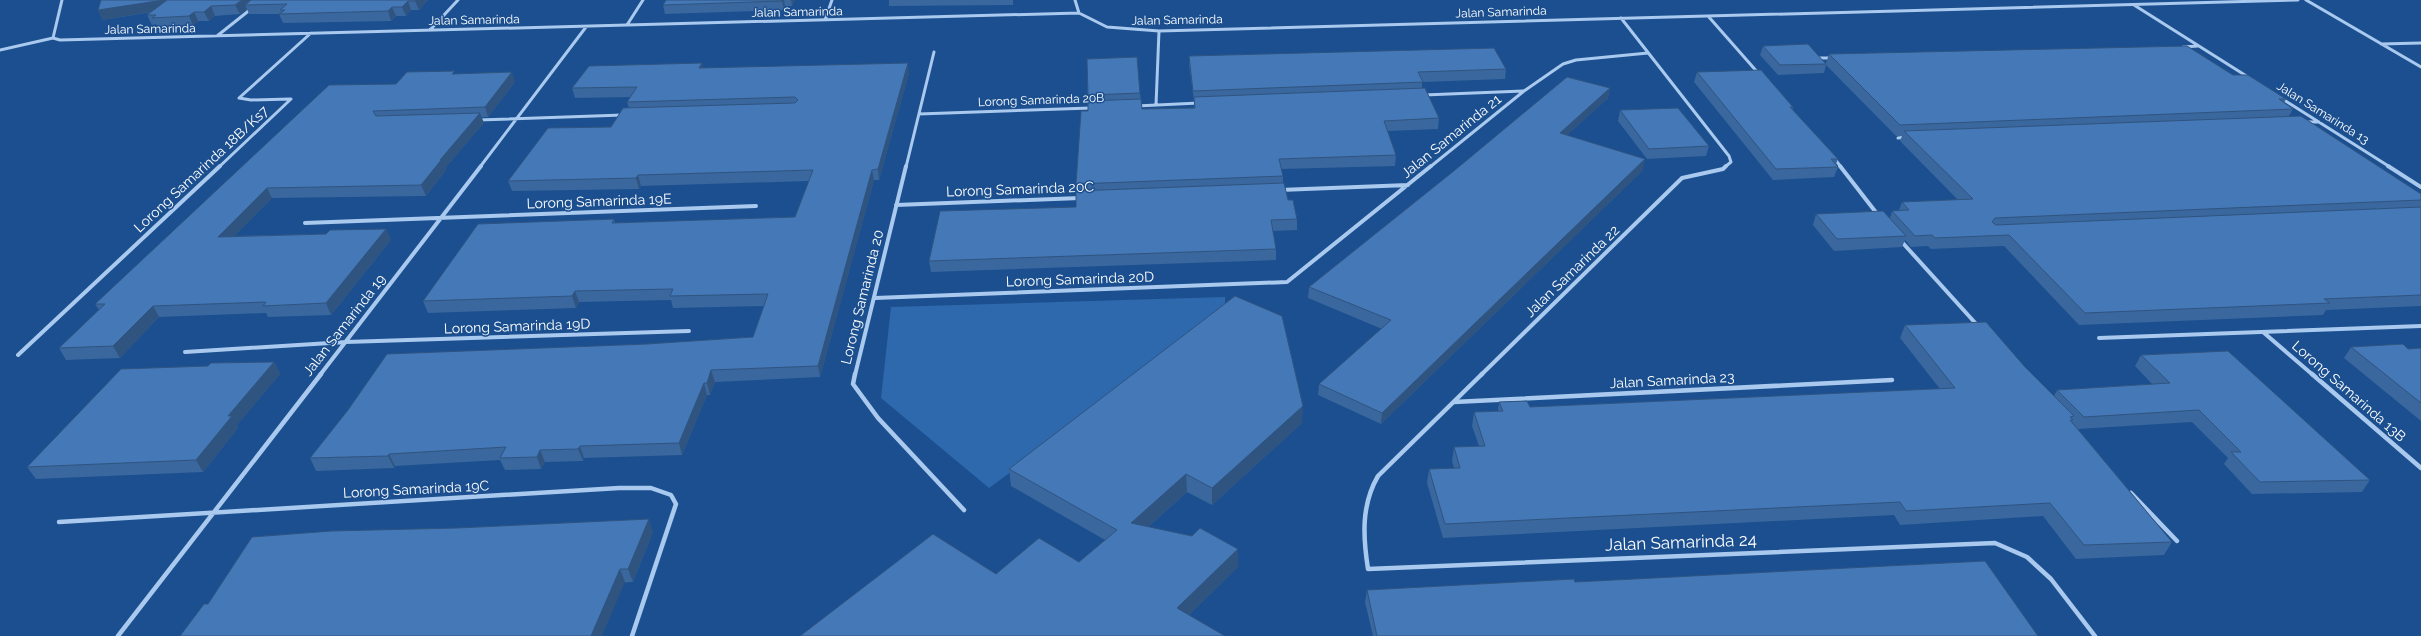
<svg xmlns="http://www.w3.org/2000/svg" width="2421" height="636" viewBox="0 0 2421 636" font-family="Raleway,sans-serif">
	<style>
		.green { fill: #2e69ad }
		.lines { fill: none; stroke-linecap: round; stroke-linejoin: round }
		.minor-far2 { stroke: #a9c9ee; stroke-width: 3 }
		.minor-far1 { stroke: #a9c9ee; stroke-width: 4 }
		.minor { stroke: #a9c9ee; stroke-width: 4.5 }
		.wall { fill: #3a679d }
		.shaded-wall { fill: #305480 }
		.building { fill: #4478b7; stroke: #305480 }
		.labels { text-anchor: middle; dominant-baseline: central; stroke-width: 3; stroke-linejoin: round; paint-order: stroke }
		.far-street-label { font-size: 12px; fill: #fff; stroke: #1b4f8f }
		.street-label { font-size: 14px; fill: #fff; stroke: #1b4f8f }
		.near-street-label { font-size: 17px; fill: #fff; stroke: #1b4f8f }
	</style>
	<rect width="100%" height="100%" fill="#1b4f8f"/>
	<path class="green" d="M1225,297v18l-236,173 -108,-90 10,-91z"/>
	<g class="lines">
		<path class="minor-far2" d="M62,0l-9,38 7,2 1019,-27 28,14 52,4 1139,-31
			M1075,0l4,13
			M2306,0l115,67
			M2134,5l114,72
			M1708,16l51,58
			M1621,18l108,138 2,6 -6,5
			M825,20l7,-20
			M627,25l16,-25
			M430,30l28,-30
			M217,36l34,-27
			M2381,44l40,-1
			M2183,47l15,-1
			M0,50l53,-12
			M1819,58h13
			M1424,95l99,-4
			M2281,98l109,69
			M290,99l-39,1 -12,-2 72,-65
			M1156,105l3,-74
			M1136,106l63,-3
			M919,114l172,-6
			M478,120l145,-5
			M2305,122h14
			M1898,138l9,-1
			M1834,158l7,9
			M219,167l72,-68
			M480,167l106,-140
			M906,167l28,-115
			M1430,167l94,-76 39,-27 13,-4 72,-7"/>
		<path class="minor-far1" d="M1840,166l38,49
			M2388,166l33,21
			M1280,190l128,-5
			M896,205l184,-7
			M305,223l451,-17
			M1901,241l77,85
			M875,298l412,-16 144,-116
			M2263,332l50,43
			M2099,338l322,-12
			M185,352l161,-10 343,-11
			M18,355l202,-189
			M320,375l161,-209
			M855,375l51,-209
			M1481,375l201,-197 41,-9 3,-3"/>
		<path class="minor" d="M855,374l-2,10 25,34 86,92
			M1482,374l-104,102c-17,29 -15,61 -10,93l627,-26 32,14 24,22 44,57
			M2312,374l109,94
			M1454,402l438,-22
			M2131,493l46,48
			M59,522l560,-34h32l20,7 5,9 -44,132
			M118,636l203,-262"/>
	</g>
	<path class="wall" d="M101,0h327l-9,10h-8l-5,6h-10l-5,5 -108,2 -4,-9h-30l-2,-5 -7,5 -25,2 -6,5h-11l-5,4 -36,2 -1,-3 -4,1 -5,-10 5,-3 -49,8 -5,-10z
		M666,0h129l-3,6h-7l-1,4 -119,4 -2,-9z
		M889,0h124v5l-124,1z
		M1763,46l63,17 3,-9 404,21 53,24 -2,4 9,6 -4,7 132,78v112l-95,4 -3,5 -244,10 -75,-79 -73,3 -3,-3 -17,1 -6,-7 -3,7 -68,4 -21,-26 3,-11 74,4 2,-7 7,-1 3,-8 56,-2 -58,-59 2,-5h-6l-70,-71 -2,8 -46,2 -18,-20z
		M1189,56l317,13 -1,10 -83,3v6l17,30 -1,11 -50,2 8,24 -1,11 -114,3 2,7v7l5,17 9,19v11l-24,1 3,18v11l-345,12 -2,-11 147,-54 1,-16 -1,-7 12,-73 -1,-52 53,34 2,16 52,-1v-7l-5,-36z
		M702,63l1,5 206,5 -30,107h-5l-54,197 -105,5 -5,13h-3l-25,60 -98,3 -1,3 -38,1 -4,7 -36,1 -5,-10 -105,6 -1,2 -78,3 -6,-13 337,-114 106,-7 11,-31 -91,2 -2,-8 -92,2 -3,6 -148,5 -5,-12 191,-82 1,4 180,-6 14,-36 -168,5 -2,3 -127,2 -4,-10 103,-54 18,-19 -2,-6 4,-5 -56,1 -3,-10z
		M1697,72l96,35v3l45,49 -2,5 2,3 -4,10 -61,3 -79,-98z
		M457,74l58,8 -27,35h-7l3,6 -39,45 1,2 -20,26 -154,2 -38,38 92,-2 60,-5 5,11 -60,75 -63,2 -2,-4 -107,4 -39,41 -54,2 -7,-12 40,-38 -4,-6 301,-220z
		M1610,88l-2,10 -41,37 76,35 -262,254 -63,-29 1,-11 63,-55 -74,-31 1,-11z
		M1620,110l89,36 -3,10 -59,3 -29,-38z
		M1905,325l120,42 29,29 3,-6 95,-6 -17,-18 6,-11 229,125 -8,12 -110,2 -28,-30 4,-6 -36,-36 -114,7 94,113 -8,13 -88,4 -33,-43 -143,9 -6,-10 -451,23 -16,-55 2,-14 25,-1 -2,-7 2,-14 25,-1 -7,-20 2,-14 24,-1 1,-9 31,5 410,-18 -40,-51z
		M2351,347l57,2 13,-1v73l-77,-63z
		M274,362l6,12 -43,51 1,3 -35,44 -167,7 -9,-12 181,-101z
		M1302,423l-90,82 -25,-13 -39,35 90,22v18l-49,48 -193,-41 83,-12 26,-22 -94,-54 -2,-17z
		M653,532l-20,50 -425,22z
		M1575,582l463,54h-665l-8,-34 2,-12z"/>
	<path class="shaded-wall" d="M164,0h4l4,8 -69,12 -5,-10z
		M242,0h16l-13,5 2,4 -7,5 -5,-9z
		M416,0h12l-9,10 -4,-9z
		M782,0h2l1,6 -1,4z
		M791,0h4l-3,6z
		M408,1l3,9 -5,6 -4,-9z
		M211,6l4,10 -6,5 -5,-9z
		M392,7l4,9 -5,5 -3,-10z
		M194,12l4,9 -5,4 -4,-9z
		M702,63l3,10 -6,-5z
		M908,63l1,10 -30,107 -1,-11z
		M512,72l3,10 -27,35 -3,-10z
		M1610,88l-2,10 -50,45 2,-10z
		M480,113l4,10 -39,45 1,2 -20,26 -5,-11 19,-25z
		M1645,159l-2,11 -262,254 1,-11z
		M872,170l2,10 -54,197 -2,-11z
		M638,175l3,11 -2,3 -3,-11z
		M267,188l5,10 -49,50 -5,-11z
		M386,229l5,11 -60,75 -5,-12z
		M575,291l4,11 -3,6 -4,-12z
		M153,306l6,11 -39,41 -7,-12z
		M274,362l6,12 -43,51 1,3 -35,44 -7,-12 32,-44z
		M711,370l4,12 -5,13 -3,-12z
		M704,383l3,12 -25,60 -3,-12z
		M1303,406l-1,17 -90,82v-17z
		M580,446l4,12 -1,3 -5,-12z
		M540,450l5,12 -4,7 -4,-12z
		M389,454l6,12 -1,2 -6,-12z
		M1186,474l1,18 -55,49 -1,-18z
		M649,519l4,13 -20,50 -5,-13z
		M1238,549v18l-60,59 -1,-18z
		M620,569l5,13 -23,54h-11z"/>
	<path class="building" d="M101,0h63l-66,10z
		M167,0h75l-7,5 -24,1 -7,6h-10l-5,4 -37,2 4,-3h-9z
		M251,0h165l-1,1h-7l-6,6h-10l-4,4 -109,3 6,-4h-5l7,-6 -42,1z
		M666,0h116v1l-119,4z
		M1808,44l18,20 -46,1 -17,-19z
		M2187,46l46,29h15l38,24h-7l14,10 -393,16 -71,-71z
		M1494,48l12,21 -88,3 5,10 -230,9 -4,-35z
		M1137,57l3,36 -52,2 -1,-36z
		M702,63l-3,5 209,-5 -30,106 -6,1 -54,196 -107,4 -4,13h-3l-25,60 -99,3 -2,3 -38,1 -3,7 -37,1 6,-11 -117,7 -1,2 -78,2 38,-48 39,-56 260,-10 106,-7 15,-43 -98,2 3,-7 -52,1 -46,1 -3,5 -149,5 55,-77 136,-5 -2,4 183,-6 18,-47 -175,5 -2,3 -128,3 40,-53 63,-1 12,-19 172,-5 3,-3 -3,-3 -168,5 10,-15 -65,1 17,-22z
		M1761,70l32,37h-3l48,52h-7l7,8 -62,2 -79,-97z
		M455,71l-3,3 60,-2 -27,35 -112,4 3,5 104,-3 -40,47 2,-1 -21,26 -154,3 -49,49 108,-3 4,-4 56,-1 -60,74 -63,3 3,-4 -113,4 -40,40 -54,2 46,-44h-10l234,-219 67,-1 11,-12z
		M1567,77l43,11 -50,45 85,26 -263,254 -63,-29 72,-64 -82,-33 146,-117z
		M1425,88l14,30 -55,3 12,34 -117,4 4,17 -207,8 5,-73h7v-10l53,-2 1,10 53,-1 -1,-11z
		M1678,108l31,38 -60,3 -29,-39z
		M2301,116l120,78v6l-426,18 -3,4 4,3 425,-18v88l-97,4 6,4 -245,10 -76,-78 -74,3 -3,-3 -17,1 -23,-25 17,-1 -7,-8 71,-3 -69,-68z
		M1284,183l4,17h5l4,19 -26,1 5,29 -347,12 11,-50 136,-4v-16z
		M1883,211l23,25 -69,3 -21,-25z
		M1235,296l47,20 21,90 -91,82 -26,-14 -55,49 61,13 8,-8 38,21 -61,59 48,28h-425l133,-102 63,40 43,-36 40,24 38,-32 -108,-61z
		M1986,322l39,45 49,49 -4,1 3,3h-3l102,122 -88,3 -34,-42 -144,8 -6,-9 -455,22 -16,-55 31,-1 -6,-21 31,-1 -11,-34 29,-1 -4,-9 28,-1 3,6 425,-19 -50,-63z
		M2403,344l5,5 13,-1v55l-70,-56z
		M2228,351l142,129 -110,2 -29,-30h10l-42,-42 -115,7 -27,-27 113,-7 -29,-28z
		M274,362l-46,54h4l-36,44 -169,7 94,-98 87,-3 3,-3z
		M649,519l-21,50h-8l-29,67h-411l24,-32h4l44,-67 79,-6 126,-3z
		M1985,561l53,75h-661l-10,-46 207,-11 1,3z"/>
	<g class="labels">
		<g class="far-street-label">
			<text transform="translate(797 12) rotate(-1)">Jalan Samarinda</text>
			<text transform="translate(1501 12) rotate(-2)">Jalan Samarinda</text>
			<text transform="translate(474 20) rotate(-1)">Jalan Samarinda</text>
			<text transform="translate(1177 20) rotate(-1)">Jalan Samarinda</text>
			<text transform="translate(150 29) rotate(-1)">Jalan Samarinda</text>
			<text transform="translate(1041 100) rotate(-2)">Lorong Samarinda 20B</text>
			<text transform="translate(2323 113) rotate(32)">Jalan Samarinda 13</text>
		</g>
		<g class="street-label">
			<text transform="translate(1451 136) rotate(-39)">Jalan Samarinda 21</text>
			<text transform="translate(201 169) rotate(-43)">Lorong Samarinda 18B/Ks7</text>
			<text transform="translate(1020 189) rotate(-2)">Lorong Samarinda 20C</text>
			<text transform="translate(599 201) rotate(-2)">Lorong Samarinda 19E</text>
			<text transform="translate(1572 271) rotate(-44)">Jalan Samarinda 22</text>
			<text transform="translate(1080 279) rotate(-2)">Lorong Samarinda 20D</text>
			<text transform="translate(862 297) rotate(-76)">Lorong Samarinda 20</text>
			<text transform="translate(344 325) rotate(-52)">Jalan Samarinda 19</text>
			<text transform="translate(517 326) rotate(-2)">Lorong Samarinda 19D</text>
			<text transform="translate(1672 380) rotate(-3)">Jalan Samarinda 23</text>
			<text transform="translate(2349 391) rotate(41)">Lorong Samarinda 13B</text>
			<text transform="translate(416 489) rotate(-3)">Lorong Samarinda 19C</text>
		</g>
		<g class="near-street-label">
			<text transform="translate(1681 542) rotate(-2)">Jalan Samarinda 24</text>
		</g>
	</g>
</svg>
